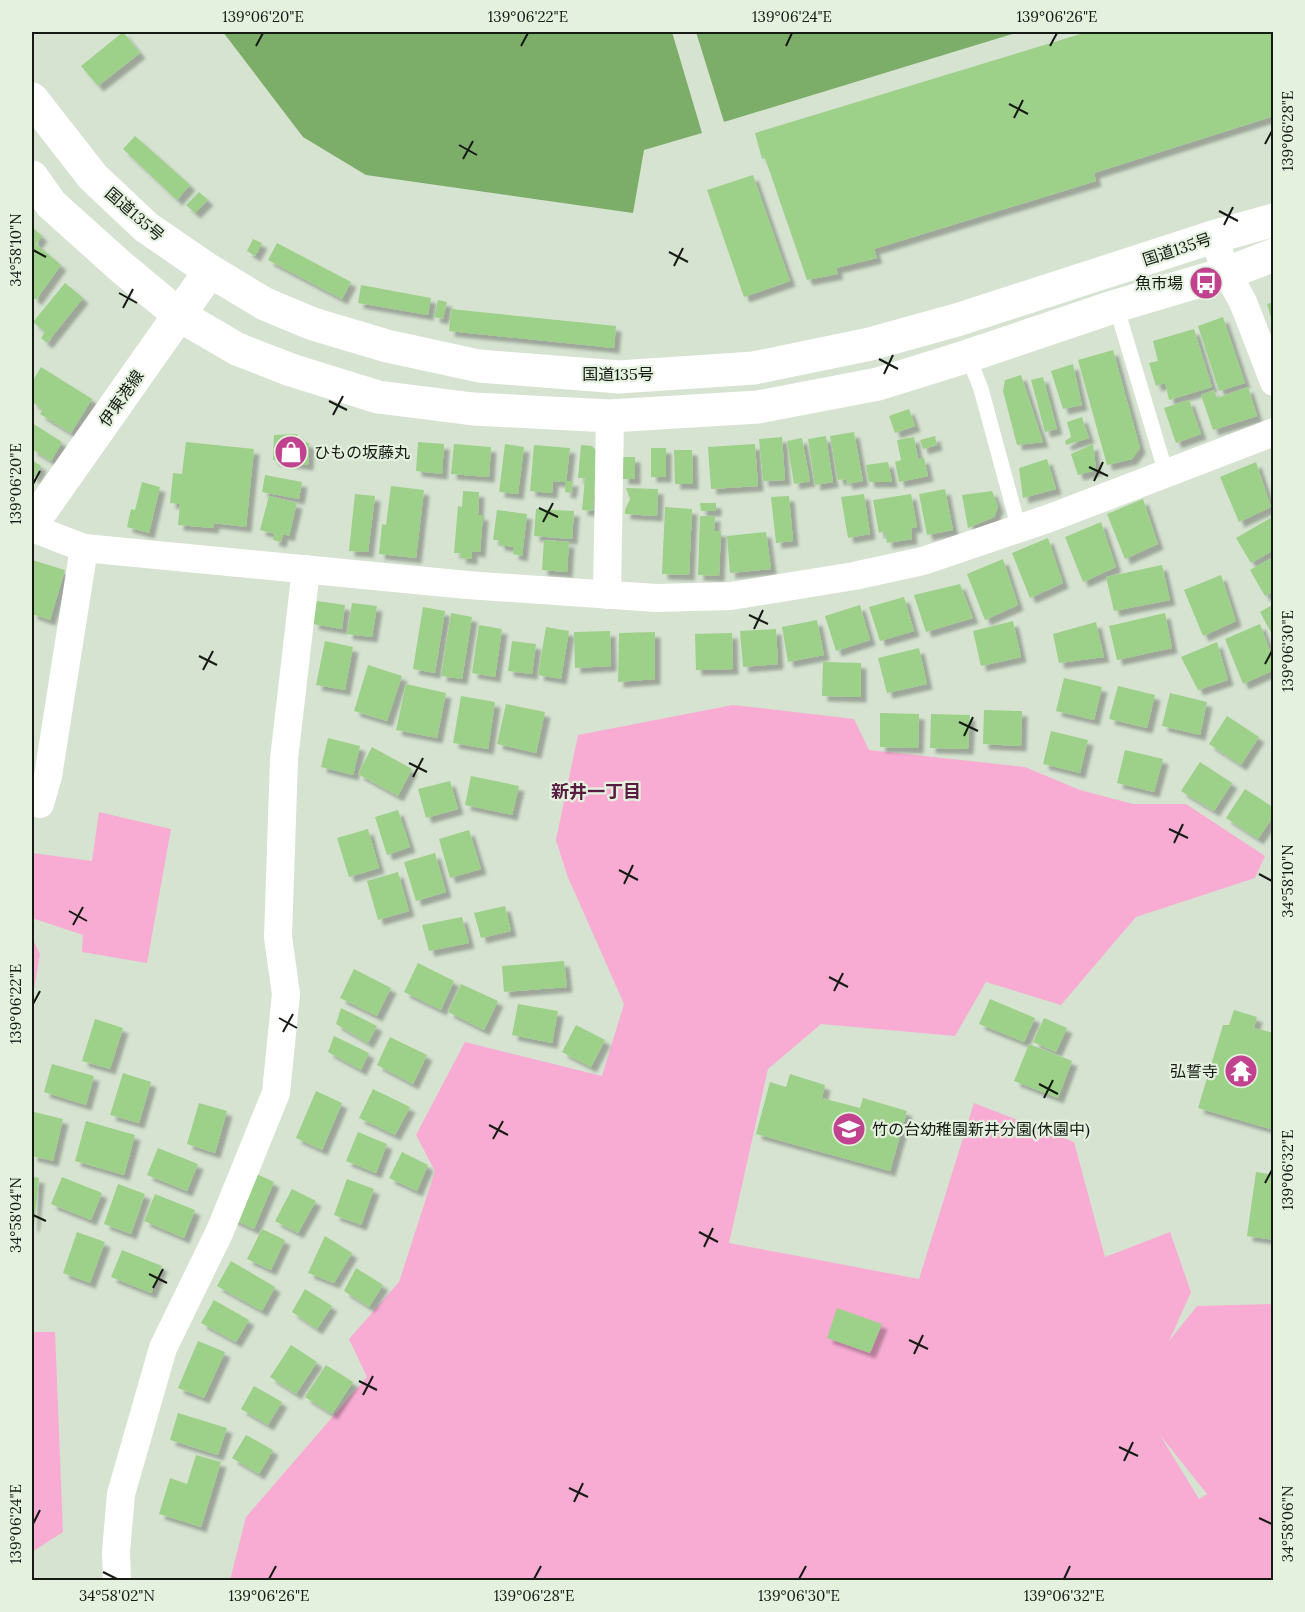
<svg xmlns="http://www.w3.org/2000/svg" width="1305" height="1612" viewBox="0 0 1305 1612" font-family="Lora,'Noto Sans JP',serif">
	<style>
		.green { fill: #f8acd3; fill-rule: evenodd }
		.water { fill: #7dae69 }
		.building { fill: #9dd089; filter: url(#shadow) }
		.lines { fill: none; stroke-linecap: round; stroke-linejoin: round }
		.lane { stroke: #fff; stroke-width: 15 }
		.street { stroke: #fff; stroke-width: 28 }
		.secondary { stroke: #fff; stroke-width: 33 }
		.highway { stroke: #fff; stroke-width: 33 }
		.ticks { fill: none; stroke: #151a13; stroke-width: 2 }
		.labels { text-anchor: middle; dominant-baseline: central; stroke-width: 4.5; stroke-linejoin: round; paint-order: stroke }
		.street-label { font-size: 16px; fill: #151a13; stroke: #e3f1de }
		.poi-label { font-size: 16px; fill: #151a13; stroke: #e3f1de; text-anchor: end }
		.neighbourhood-label { font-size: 18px; font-weight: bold; fill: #591c40; stroke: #e3f1de }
		.neatline { fill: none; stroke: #151a13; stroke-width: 2 }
		.ticks-label { font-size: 15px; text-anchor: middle; fill: #151a13 }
	</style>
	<defs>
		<filter id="shadow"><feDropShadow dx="5.5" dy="5.5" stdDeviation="1.5" flood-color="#0004"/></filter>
	</defs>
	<rect width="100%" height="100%" fill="#d6e3d1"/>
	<path class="green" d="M733,705l121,14 15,31 156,17 55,23 53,14h53l79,52 -10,22 -119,39 -75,88 -75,-23 -31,54 -134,-12 -53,45 -39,174 190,36 55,-176 100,39 31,115 65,-25 21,60 -22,49 28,-35 76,-2v276h-1043l16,-63 121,-140 -18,-38 50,-57 36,-111 -19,-36 49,-93 137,34 22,-72 -57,-129 -11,-35 22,-105zM1160,1435l47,59 -1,1 -7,4z
		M99,812l72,17 -24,134 -65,-11 1,-17 -51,-17v-65l60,8z
		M32,938l8,16 -8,47z
		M32,1332h23l8,200 -31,20z"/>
	<path class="water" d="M223,32h449l30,101 -58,17 -11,63 -267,-38 -63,-38z
		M696,32h323l-295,90z"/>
	<path class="building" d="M123,32l17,21 -42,33 -17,-20z
		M1087,32h187v84l-180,57 2,8 -222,68 3,9 -41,10 2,6 -31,6 -42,-122 -3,1 -7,-26z
		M135,136l55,49 -13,15 -54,-51z
		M753,175l37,106 -46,16 -37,-107z
		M199,192l9,8 -13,13 -9,-8z
		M32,227l10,9 -6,8 25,21 -25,35 -4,-4z
		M253,239l9,4 -7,13 -8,-5z
		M277,243l74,39 -9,17 -74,-39z
		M65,283l18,15 -36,45 -6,-5 4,-6 -12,-10z
		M361,285l70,13 -3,17 -70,-12z
		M438,300l9,2 -4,17 -9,-2z
		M1274,302v22h-1l-6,-20z
		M451,309l165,17 -2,22 -165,-17z
		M1223,317l22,66 -26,8 -21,-65z
		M1194,329l18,58 -43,13 -4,-17 -9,3 -7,-23 9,-2 -5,-20z
		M1113,350l27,98 -8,11 -25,6 -29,-105z
		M1073,364l9,41 -19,4 -12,-38z
		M41,367l51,32 -21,34 -31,-19 3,-5 -11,-7v-20z
		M1021,375l22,67 -26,3 -14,-54 2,-11z
		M1043,377l14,52 -12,3 -14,-52z
		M1248,387l9,29 -44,14 -12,-35 13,-5 3,8z
		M1189,400l12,34 -25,9 -12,-35z
		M909,409l6,17 -20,7 -6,-17z
		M1082,417l7,21 -23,7 -1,-4 6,-4 -4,-15z
		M32,423l30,19 -11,19 -19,-12z
		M854,432l9,49 -16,3 -1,-5 -8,1 -8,-44z
		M297,434l2,6 10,3 -1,22 -35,-5 1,-25z
		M826,436l7,46 -18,3 -7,-46z
		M935,436l2,9 -14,4 -3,-9z
		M782,437l3,43 -22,1 -4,-42z
		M914,437l4,22 6,-1 4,18 -29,6 -4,-20 6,-2 -4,-20z
		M802,438l8,43 -16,3 -7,-43z
		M186,442l68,7 -8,78 -32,-4 -1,5 -35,-3 2,-21 -10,-1 3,-30 9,1z
		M418,442l26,2 -2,30 -26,-3z
		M454,444l37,3 -2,30 -38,-3z
		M505,444l19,3 -6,47 -19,-2z
		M755,444l3,42 -47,3 -3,-42z
		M1093,444l3,26 -18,5 -7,-21z
		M534,445l36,3 -4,34 -13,-1 -1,12 -22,-2z
		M581,445l11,1 5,5 -4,60 -11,-1 3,-32h-7z
		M651,448h15v29h-15z
		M674,450h18l1,34h-18z
		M623,457h12v22h-12z
		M1047,459l9,30 -33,9 -4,-30z
		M32,460l9,6 -5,10 -4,2z
		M888,462l4,20h-23l-3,-17z
		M1256,462l15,45 -32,15 -19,-45z
		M265,475l37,7 -3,17 -37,-7z
		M566,481h7l-2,12 -6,-1z
		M142,482l18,5 -11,46 -22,-6 4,-18 4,1z
		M391,486l33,4 -8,68 -37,-4 3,-30 4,1z
		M626,488l32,1 -1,27 -32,-2v-4l5,-11z
		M945,489l8,41 -26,5 -8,-41z
		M463,491l16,1 -1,23h5l-3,37 -8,-1v8l-12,-1 1,-5h-7l4,-47 4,1z
		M992,491l6,16 -4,10 -26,11 -6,-33z
		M355,494l20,2 -7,56 -19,-1z
		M864,494l6,40 -22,4 -7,-41z
		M911,494l6,33 -6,1 1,11 -25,4 -2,-12 -6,2 -6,-33z
		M269,496l28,7 -8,33 -6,-2 -2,8 -8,-2 2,-6 -15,-4z
		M789,496l4,45 -17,2 -5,-46z
		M1143,499l15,45 -33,15 -18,-45z
		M700,503h16v8h-15z
		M665,507l27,2 -3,66 -27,-1z
		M536,509l38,2 -2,28 -38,-3z
		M497,510l30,4 -5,42 -9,-2 1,-7 -15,-2v-5h-6z
		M700,516h15l-1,15h7l-2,45 -21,-1z
		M1274,516v34l-23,13 -15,-25z
		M1101,522l15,45 -33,15 -18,-45z
		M766,532l5,37 -41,4 -3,-37z
		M1048,538l15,45 -33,15 -18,-45z
		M544,540l25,2 -2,30 -25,-2z
		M1274,557v34l-9,5 -15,-26z
		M1003,559l15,46 -33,15 -18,-46z
		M32,560l33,10 -15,50 -18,-6z
		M1162,565l8,35 -56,11 -8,-34z
		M1221,575l15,46 -33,15 -19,-46z
		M960,584l13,34 -47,14 -12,-37z
		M904,597l10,34 -34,10 -11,-34z
		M317,601l28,4 -3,24 -29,-5z
		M352,603l25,3 -5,31 -25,-3z
		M1274,604v34l-14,-26z
		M860,605l10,35 -34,11 -11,-35z
		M423,607l22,4 -10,62 -22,-4z
		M451,613l21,4 -10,62 -21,-3z
		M1165,613l7,35 -55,12 -8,-34z
		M817,620l7,35 -36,7 -6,-35z
		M1013,621l8,36 -40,9 -8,-35z
		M1096,622l8,35 -45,6 -6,-29z
		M1260,624l14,38v8l-31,14 -18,-45z
		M479,625l23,4 -7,48 -23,-4z
		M546,627l23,4 -8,48 -23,-4z
		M776,629l2,35 -35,3 -3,-36z
		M610,631l1,35 -36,2 -1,-36z
		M655,632v47l-37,3 1,-49z
		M732,633l1,36 -37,1 -1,-36z
		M325,641l28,6 -8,43 -29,-5z
		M512,641l24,3 -4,30 -24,-3z
		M1217,642l11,38 -30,10 -17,-33z
		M919,648l8,36 -40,9 -9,-35z
		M823,662l38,1v34l-39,-1z
		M368,665l34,11 -15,45 -33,-10z
		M1064,678l38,9 -8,33 -38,-9z
		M406,684l40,9 -9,45 -41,-8z
		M1118,686l37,9 -8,33 -38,-9z
		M1170,693l37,9 -7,33 -38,-9z
		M461,696l34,6 -7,47 -35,-6z
		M506,704l39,8 -9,41 -39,-9z
		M984,710l38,1 -1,35 -38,-2z
		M880,713l39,1 -1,34 -38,-1z
		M931,714l39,1 -2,34 -38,-1z
		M1227,716l32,21 -18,28 -32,-21z
		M1051,731l37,9 -8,33 -37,-9z
		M328,738l32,8 -7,29 -32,-8z
		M372,747l40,22 -14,27 -40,-22z
		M1125,750l38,9 -9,33 -37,-9z
		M1200,762l32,21 -18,28 -33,-20z
		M471,776l48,10 -7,29 -47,-10z
		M450,781l8,28 -32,9 -8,-29z
		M1245,789l29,19v7l-16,24 -32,-21z
		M398,810l12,37 -23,8 -12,-38z
		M368,829l11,39 -30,9 -12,-39z
		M469,830l12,39 -31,9 -11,-39z
		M435,853l11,39 -30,9 -12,-39z
		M398,872l11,39 -31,9 -11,-39z
		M505,906l6,25 -30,7 -7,-25z
		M462,917l7,26 -40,8 -7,-26z
		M564,961l3,26 -63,5 -2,-26z
		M418,963l36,18 -13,29 -37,-18z
		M354,969l37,19 -14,28 -37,-18z
		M461,984l37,17 -14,29 -36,-18z
		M990,999l45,19 -11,24 -45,-18z
		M518,1004l40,7 -6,32 -40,-8z
		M341,1008l36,18 -9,17 -32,-19z
		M1234,1010l23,7 -3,11 20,5v97l-76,-22 25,-83h6z
		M1044,1018l23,10 -11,24 -23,-10z
		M95,1019l28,9 -13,41 -28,-8z
		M576,1025l29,15 -14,27 -29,-15z
		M334,1036l35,17 -8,17 -33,-18z
		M390,1037l37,18 -14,29 -36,-19z
		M1029,1044l43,17 -14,37 -44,-17z
		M52,1064l42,12 -8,29 -42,-13z
		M123,1073l28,9 -12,41 -29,-8z
		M790,1074l35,11 -3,13 38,10 3,-10 44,13 -17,60 -134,-37 14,-52 16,5z
		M373,1089l37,18 -15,28 -36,-17z
		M316,1091l26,12 -20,47 -26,-12z
		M199,1103l28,8 -12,42 -28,-9z
		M34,1112l29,7 -10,42 -21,-5v-35z
		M86,1121l49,14 -11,40 -49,-14z
		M358,1132l29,12 -11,29 -30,-12z
		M158,1148l40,16 -11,27 -40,-16z
		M402,1152l26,13 -11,26 -28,-13z
		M248,1170l26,12 -20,47 -26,-12z
		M1256,1172l18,3v65l-27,-4z
		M32,1177l7,1 -5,48h-2z
		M62,1177l40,16 -11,27 -40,-16z
		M347,1179l27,10 -13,36 -27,-10z
		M118,1184l27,10 -14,40 -27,-10z
		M292,1189l24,12 -18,32 -23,-12z
		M155,1194l40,16 -11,28 -40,-17z
		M262,1229l23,11 -14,30 -24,-11z
		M77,1232l28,10 -15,41 -27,-10z
		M325,1236l27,17 -18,30 -26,-10z
		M122,1250l40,16 -11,27 -40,-16z
		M231,1261l44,26 -13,24 -45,-25z
		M356,1268l27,17 -14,22 -25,-16z
		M305,1289l27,17 -15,23 -25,-17z
		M214,1300l35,20 -13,22 -35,-19z
		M837,1308l45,16 -12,29 -43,-15z
		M198,1341l27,11 -21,46 -26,-10z
		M291,1345l26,17 -21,32 -26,-17z
		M326,1365l27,17 -21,32 -27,-17z
		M254,1386l28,16 -14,23 -27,-16z
		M178,1413l49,15 -9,27 -48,-15z
		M246,1435l27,15 -14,24 -27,-16z
		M196,1455l25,7 -20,65 -42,-13 11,-36 17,6z"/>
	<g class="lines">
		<path class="lane" d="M1116,306l50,167
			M968,356l13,33 38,140"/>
		<path class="street" d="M1213,237l14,36 16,29 31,80
			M32,528l52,20 383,37 189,13 75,-2 123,-20 69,-15 127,-43 224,-86
			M607,595l3,-179
			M40,804l8,-28 36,-228
			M117,1580l-1,-28 5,-58 42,-146 57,-117 56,-138 10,-99 -8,-57 6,-178 22,-190"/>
		<path class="secondary" d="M32,524l178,-253"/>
		<path class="highway" d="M32,99l61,78 53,50 64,44 55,33 48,20 74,22 92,20 140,11 135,-9 116,-24 90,-25 253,-82 61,-17
			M32,177l19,27 69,62 59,49 58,34 54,21 87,27 95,12 137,7 148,-9 120,-23 90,-28 148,-50 111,-33 47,-18"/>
	</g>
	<path class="ticks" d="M256,46l7,-13M521,46l7,-13M786,46l6,-13M1050,46l7,-13M1009,104l19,10M1014,118l9,-18M1265,144l7,-13M459,145l18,10M463,159l10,-18M1219,211l19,10M1224,225l9,-18M33,250l13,7M669,252l19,10M674,266l9,-18M119,293l18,10M123,308l10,-19M879,359l19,10M884,374l9,-19M329,401l18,9M333,415l10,-19M1089,467l19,9M1094,481l9,-19M33,484l7,-13M539,508l19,9M543,522l10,-19M749,615l19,9M754,629l9,-19M199,656l18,9M1265,664l7,-13M203,670l10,-19M959,722l19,9M964,736l9,-19M409,763l18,9M413,777l10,-19M1169,829l19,9M1174,843l9,-19M619,870l19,10M1259,874l13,7M624,884l9,-19M69,911l18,10M73,925l10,-18M829,977l19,10M834,991l9,-18M33,1004l7,-13M279,1018l18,10M283,1032l10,-18M1039,1084l19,10M1044,1098l9,-18M489,1125l19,10M493,1139l10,-18M1265,1183l7,-13M33,1215l13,6M699,1232l19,10M704,1247l9,-19M149,1274l18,9M153,1288l10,-19M909,1340l19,9M914,1354l9,-19M359,1381l18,9M363,1395l10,-19M1119,1447l19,9M1124,1461l9,-19M569,1488l19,9M574,1502l9,-19M1259,1518l13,6M33,1524l7,-14M103,1572l14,7M269,1579l7,-13M534,1579l7,-13M799,1579l7,-13M1064,1579l6,-13"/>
	<defs>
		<g id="bus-disc" transform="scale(1.725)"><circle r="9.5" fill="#c1428e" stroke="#e3f1de"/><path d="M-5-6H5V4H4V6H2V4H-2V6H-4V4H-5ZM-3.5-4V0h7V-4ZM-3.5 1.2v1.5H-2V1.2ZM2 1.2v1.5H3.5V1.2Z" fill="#fff"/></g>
		<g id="shop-disc" transform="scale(1.725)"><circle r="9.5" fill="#c1428e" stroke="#e3f1de"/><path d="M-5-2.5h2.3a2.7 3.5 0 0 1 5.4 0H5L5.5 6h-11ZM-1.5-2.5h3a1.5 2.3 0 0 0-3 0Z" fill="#fff"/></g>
		<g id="temple-disc" transform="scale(1.725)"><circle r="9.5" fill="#c1428e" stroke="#e3f1de"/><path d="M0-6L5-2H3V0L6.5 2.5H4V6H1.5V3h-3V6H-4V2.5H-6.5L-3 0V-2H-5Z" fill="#fff"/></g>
		<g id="school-disc" transform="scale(1.725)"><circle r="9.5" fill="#c1428e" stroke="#e3f1de"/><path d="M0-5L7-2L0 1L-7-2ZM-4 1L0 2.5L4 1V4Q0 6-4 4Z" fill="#fff"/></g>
	</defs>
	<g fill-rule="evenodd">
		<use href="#bus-disc" x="1206" y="283"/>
		<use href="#shop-disc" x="291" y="452"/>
		<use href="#temple-disc" x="1241" y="1071"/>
		<use href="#school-disc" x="849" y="1129"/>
	</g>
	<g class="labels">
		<g class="street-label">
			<text transform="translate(135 214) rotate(41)">国道135号</text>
			<text transform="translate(1177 249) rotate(-18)">国道135号</text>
			<text x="618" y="374">国道135号</text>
			<text transform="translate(121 398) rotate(-55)">伊東港線</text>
		</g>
		<g class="poi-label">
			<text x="1183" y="283">魚市場</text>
			<text x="314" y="452" text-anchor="start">ひもの坂藤丸</text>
			<text x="1218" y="1071">弘誓寺</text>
			<text x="872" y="1129" text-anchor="start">竹の台幼稚園新井分園(休園中)</text>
		</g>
		<g class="neighbourhood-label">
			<text x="596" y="791">新井一丁目</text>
		</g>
	</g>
	<rect width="1305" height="1612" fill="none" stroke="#e3f1de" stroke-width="66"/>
	<rect x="33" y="33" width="1239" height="1546" class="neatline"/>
	<g class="ticks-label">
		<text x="263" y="22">139°06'20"E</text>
		<text x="528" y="22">139°06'22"E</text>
		<text x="792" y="22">139°06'24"E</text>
		<text x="1057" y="22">139°06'26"E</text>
		<text transform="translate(1288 131) rotate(-90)" y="5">139°06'28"E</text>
		<text transform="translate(16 250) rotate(-90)" y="5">34°58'10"N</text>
		<text transform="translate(16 484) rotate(-90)" y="5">139°06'20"E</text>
		<text transform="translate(1288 651) rotate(-90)" y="5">139°06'30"E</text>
		<text transform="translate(1288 881) rotate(-90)" y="5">34°58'10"N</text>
		<text transform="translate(16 1004) rotate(-90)" y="5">139°06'22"E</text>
		<text transform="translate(1288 1170) rotate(-90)" y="5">139°06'32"E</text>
		<text transform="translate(16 1215) rotate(-90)" y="5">34°58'04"N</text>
		<text transform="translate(16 1524) rotate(-90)" y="5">139°06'24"E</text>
		<text transform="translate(1288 1524) rotate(-90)" y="5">34°58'06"N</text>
		<text x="117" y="1601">34°58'02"N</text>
		<text x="269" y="1601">139°06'26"E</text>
		<text x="534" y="1601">139°06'28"E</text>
		<text x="799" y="1601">139°06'30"E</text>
		<text x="1064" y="1601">139°06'32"E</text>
	</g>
</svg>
